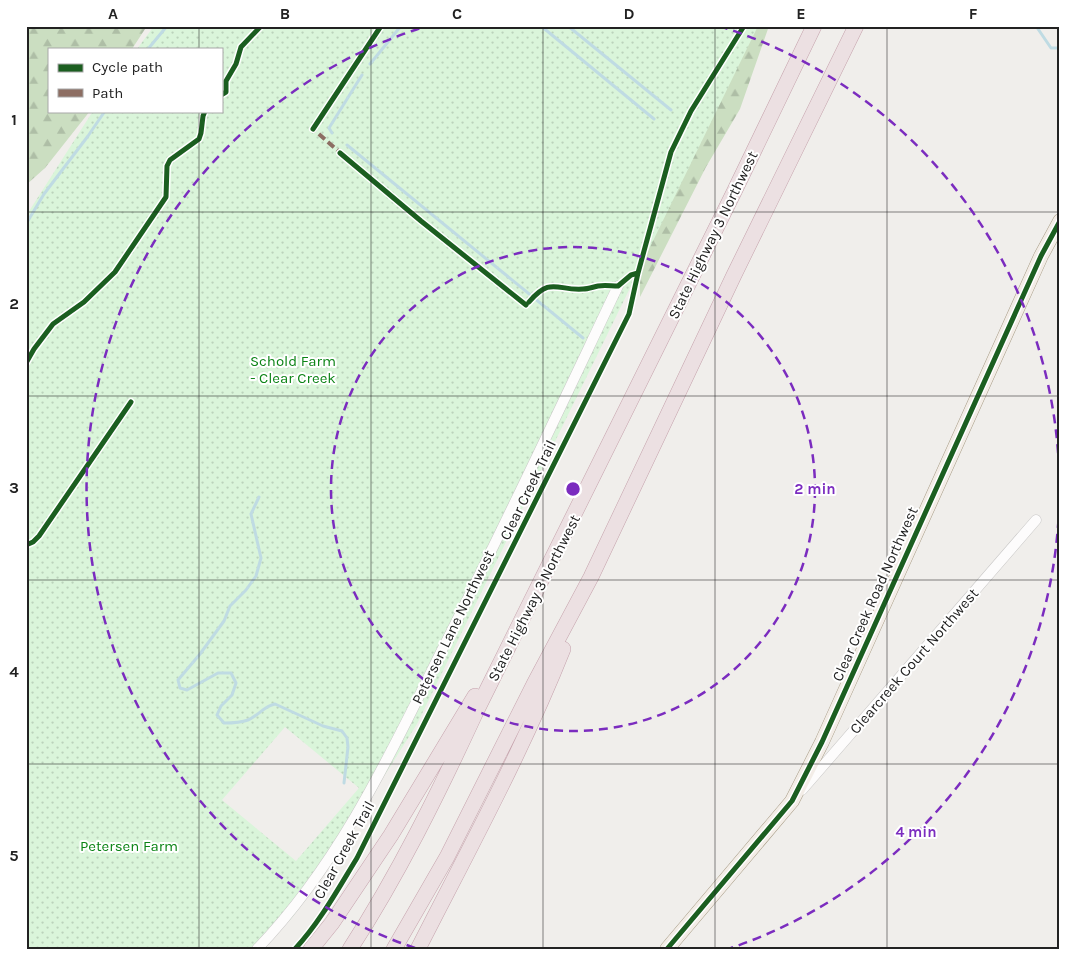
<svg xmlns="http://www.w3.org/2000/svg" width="1086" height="975" viewBox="0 0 1086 975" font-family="Karla,sans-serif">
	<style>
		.forest { fill: url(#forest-firs) }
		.park { fill: url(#park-dots); fill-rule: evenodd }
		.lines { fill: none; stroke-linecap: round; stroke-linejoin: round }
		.stream { stroke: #bfdbe3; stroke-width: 3 }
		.minor-casing { stroke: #c9c8c7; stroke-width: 11 }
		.major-casing { stroke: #a79c86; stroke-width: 15 }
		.highway-casing { stroke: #c5a2ac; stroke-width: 16 }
		.minor { stroke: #fdfcfc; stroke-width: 10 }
		.major { stroke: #f3ede7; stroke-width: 14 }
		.highway { stroke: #ece0e2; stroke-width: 15 }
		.quiet { stroke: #8d6e63; stroke-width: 4; stroke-dasharray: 8 4; stroke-linecap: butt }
		.cycleway-casing { stroke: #fff; stroke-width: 8 }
		.cycleway { stroke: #1b5e20; stroke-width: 5 }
		.grid { fill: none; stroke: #222; stroke-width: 1; stroke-opacity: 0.55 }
		.ring { fill: none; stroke: #7b2cbf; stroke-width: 2.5; stroke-dasharray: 9 6 }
		.labels { text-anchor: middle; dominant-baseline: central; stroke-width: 4; stroke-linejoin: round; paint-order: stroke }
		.street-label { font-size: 15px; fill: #222; stroke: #fff }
		.park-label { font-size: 15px; fill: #0c8416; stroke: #fff }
		.centre { fill: #7b2cbf; stroke: #fff; stroke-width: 2.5 }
		.ring-label { font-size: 15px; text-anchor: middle; font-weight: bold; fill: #7b2cbf; stroke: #fff; stroke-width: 4; stroke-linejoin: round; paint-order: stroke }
		.neatline { fill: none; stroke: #222; stroke-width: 2 }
		.grid-label { font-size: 16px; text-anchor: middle; font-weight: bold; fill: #222 }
	</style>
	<defs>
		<pattern id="forest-firs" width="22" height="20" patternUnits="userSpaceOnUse" patternTransform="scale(1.25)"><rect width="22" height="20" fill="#cbdec1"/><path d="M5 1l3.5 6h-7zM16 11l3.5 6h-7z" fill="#aebea6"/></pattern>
		<pattern id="park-dots" width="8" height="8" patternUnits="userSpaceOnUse" patternTransform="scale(1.25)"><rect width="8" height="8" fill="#daf5da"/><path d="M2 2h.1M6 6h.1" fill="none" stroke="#bbd2bb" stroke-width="1.8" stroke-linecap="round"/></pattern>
	</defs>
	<rect width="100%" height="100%" fill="#f0eeeb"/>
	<path class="forest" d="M26,26h121l-15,23h-83v62h41l-45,57 -19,17z
		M747,26h22l-29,83 -34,58 -66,130v-21l17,-59z"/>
	<path class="park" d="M154,26h604l-341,698 -108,171 -18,24 -31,30h-234v-733l67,-105h128v-62h-84zM285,727l74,61 -63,73 -74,-61z"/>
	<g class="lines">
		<path class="stream" d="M541,26l113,93
			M568,26l103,84
			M1036,26l15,22h9
			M148,49l19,-23
			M370,64l31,-38
			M332,133l-3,-5 33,-53
			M347,145l236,193
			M26,224l18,-30 44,-58 17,-25
			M259,497l-8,17 10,44 -5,18 -10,14 -16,16 -6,15 -24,33 -22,26 2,8 7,2 31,-17h13l5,10 -4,12 -11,11 -4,9 7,8c8,0 16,0 24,-3 10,-4 16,-14 27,-16l48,22 19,5 5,7 1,9 -4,36"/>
		<g class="minor-casing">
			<path id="minor" d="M802,790l234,-270
				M257,949c81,-84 131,-190 182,-293 62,-122 120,-246 179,-370"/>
		</g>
		<g class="major-casing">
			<path id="major" d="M667,949l125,-148 30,-59 219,-486 19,-35"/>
		</g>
		<g class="highway-casing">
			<path id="highway" d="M311,949l21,-26 59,-88 84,-139
				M350,949c48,-74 88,-155 125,-235l259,-522 80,-166
				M394,949l53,-92 87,-173 57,-107 143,-302 122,-249
				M418,949c51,-100 104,-197 145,-300"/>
		</g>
		<use href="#minor" class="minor"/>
		<use href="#major" class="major"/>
		<use href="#highway" class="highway"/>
		<path class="quiet" d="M316,126l-3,3 31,27"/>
		<g class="cycleway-casing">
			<path id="cycleway" d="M221,95l5,-3v-11l10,-17 5,-17 20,-21
				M313,129l68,-103
				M340,153l81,68 105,84
				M529,302c22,-26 28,-11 54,-13 5,0 10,-2 15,-3 7,-1 13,0 20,0l13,-11 7,-2
				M26,363l8,-14 19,-25 31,-22 31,-30 51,-75 1,-31 3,-6 29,-21 2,-6 2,-17 2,-5
				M26,545l7,-3 6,-6 92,-134
				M295,949c25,-27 43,-60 62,-91l272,-544 9,-41 33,-121 20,-41 53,-85
				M667,949l125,-148 30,-59 219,-486 19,-35"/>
		</g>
		<use href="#cycleway" class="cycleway"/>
	</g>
	<path class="grid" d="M199,26v23M371,26v923M543,26v923M715,26v923M887,26v923M199,111v838M26,212h1034M26,396h1034M26,580h1034M26,764h1034"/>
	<g class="ring">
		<circle cx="573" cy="489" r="242"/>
		<path d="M415 948A485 485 0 0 1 427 26M719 26A485 485 0 0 1 731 948"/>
	</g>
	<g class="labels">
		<g class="street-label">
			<text transform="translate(713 235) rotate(-64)">State Highway 3 Northwest</text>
			<text transform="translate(528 490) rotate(-64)">Clear Creek Trail</text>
			<text transform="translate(875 594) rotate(-66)">Clear Creek Road Northwest</text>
			<text transform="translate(534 598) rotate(-63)">State Highway 3 Northwest</text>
			<text transform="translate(453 627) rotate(-64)">Petersen Lane Northwest</text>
			<text transform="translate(914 661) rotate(-49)">Clearcreek Court Northwest</text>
			<text transform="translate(344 850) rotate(-61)">Clear Creek Trail</text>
		</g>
		<g class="park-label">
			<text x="293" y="361">Schold Farm<tspan x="293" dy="17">- Clear Creek</tspan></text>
			<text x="129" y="846">Petersen Farm</text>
		</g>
	</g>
	<circle cx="573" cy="489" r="8" class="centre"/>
	<g class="ring-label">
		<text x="815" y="494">2 min</text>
		<text x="916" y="837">4 min</text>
	</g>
	<rect width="1086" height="975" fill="none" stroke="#ffffff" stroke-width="55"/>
	<rect x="48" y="48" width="175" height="65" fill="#ffffff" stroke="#a7a7a7"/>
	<rect x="58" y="64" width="25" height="8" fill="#1b5e20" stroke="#a7a7a7"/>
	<text x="92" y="72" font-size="15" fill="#222222">Cycle path</text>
	<rect x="58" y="89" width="25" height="8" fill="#8d6e63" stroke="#a7a7a7"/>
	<text x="92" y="98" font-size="15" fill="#222222">Path</text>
	<rect x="28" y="28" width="1030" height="920" class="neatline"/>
	<g class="grid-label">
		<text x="113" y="19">A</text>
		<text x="285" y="19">B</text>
		<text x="457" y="19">C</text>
		<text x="629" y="19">D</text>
		<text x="801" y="19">E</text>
		<text x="973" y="19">F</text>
		<text x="14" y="125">1</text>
		<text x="14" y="309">2</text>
		<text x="14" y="493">3</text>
		<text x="14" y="677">4</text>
		<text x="14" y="861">5</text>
	</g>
</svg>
